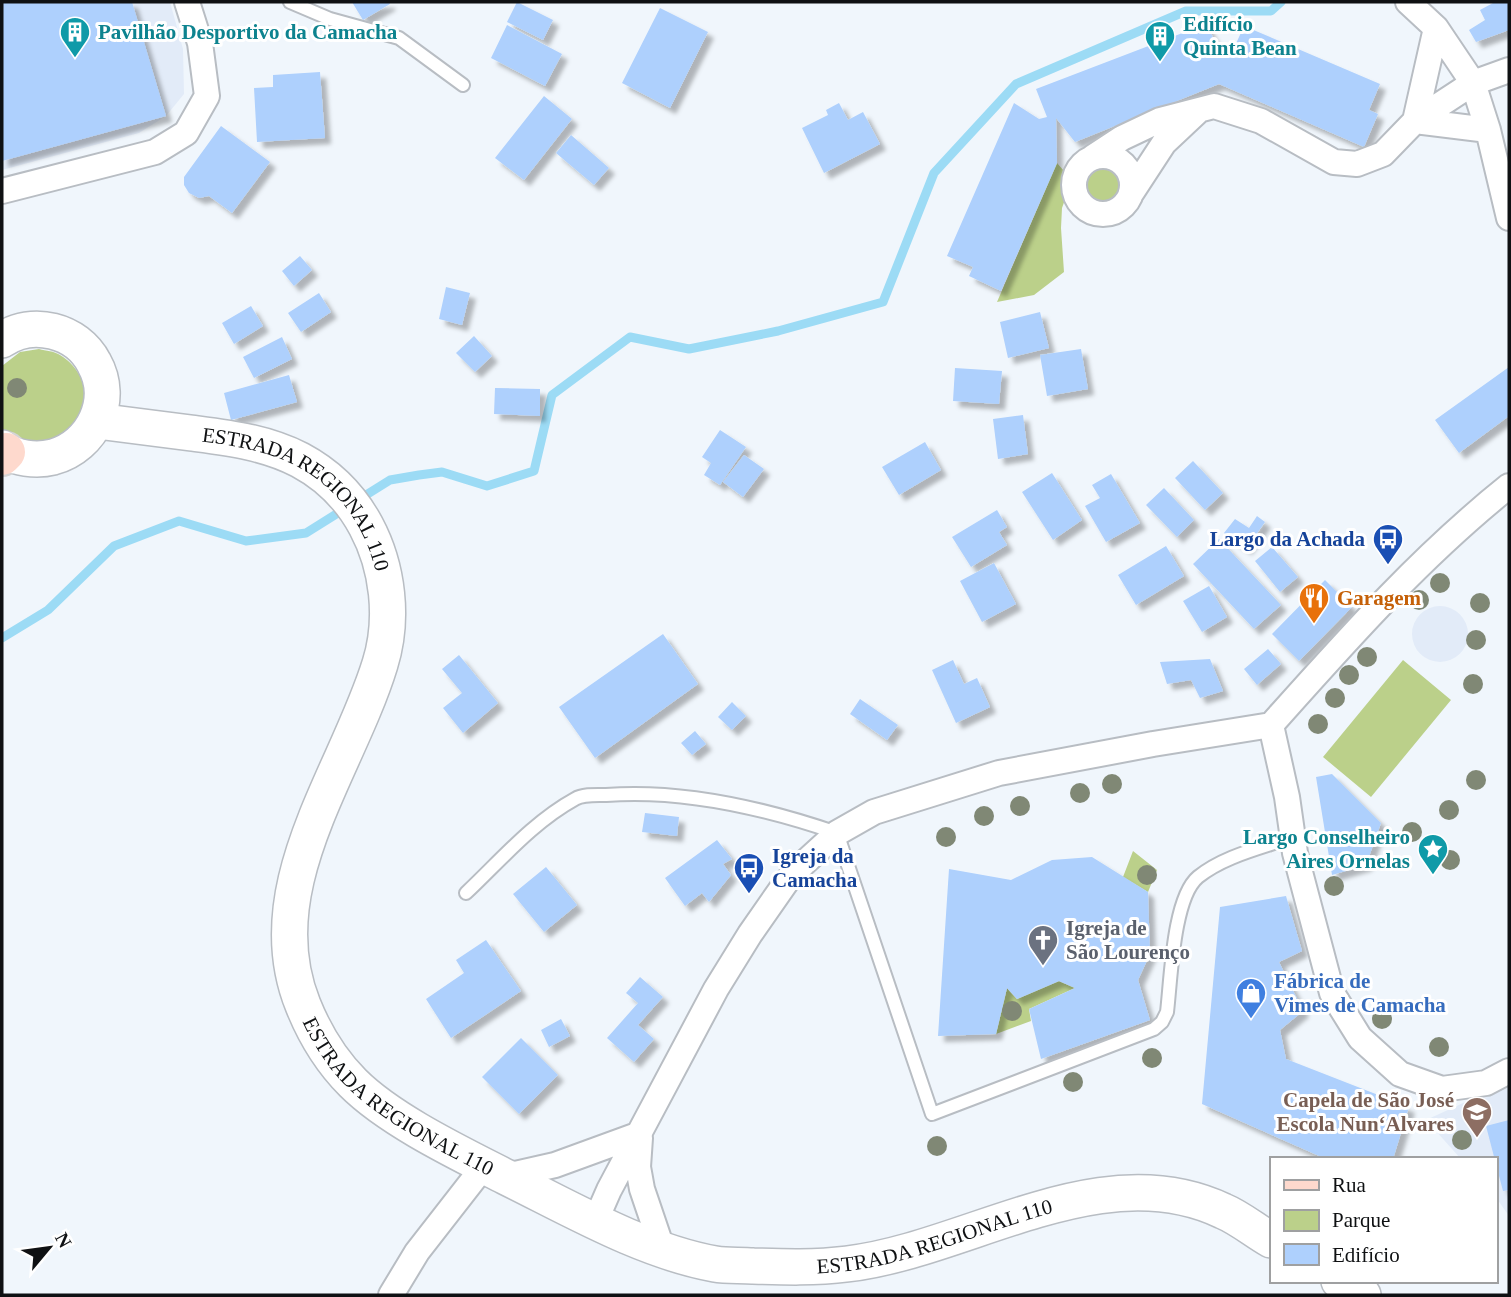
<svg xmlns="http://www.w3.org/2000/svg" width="1511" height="1297" viewBox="0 0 1511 1297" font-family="Georgia,serif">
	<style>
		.built { fill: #e2ebf8 }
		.green { fill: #bbd08a }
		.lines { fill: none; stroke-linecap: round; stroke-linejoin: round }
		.stream { stroke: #9cdbf5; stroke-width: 9 }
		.building { fill: #aed0fd; filter: url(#shadow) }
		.lane-casing { stroke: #b8bdc3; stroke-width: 16 }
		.street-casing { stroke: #b8bdc3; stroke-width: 28 }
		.secondary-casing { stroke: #b8bdc3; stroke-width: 38 }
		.primary-casing { stroke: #d4d4d5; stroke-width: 42 }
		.lane { stroke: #fff; stroke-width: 12 }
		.street { stroke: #fff; stroke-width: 24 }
		.secondary { stroke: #fff; stroke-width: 35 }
		.primary { stroke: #fed9cd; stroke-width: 38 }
		.tree { fill: #808875 }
		.labels { text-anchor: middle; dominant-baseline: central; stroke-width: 6; stroke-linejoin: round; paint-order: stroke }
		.culture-label { font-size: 21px; font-weight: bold; fill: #0d838f; stroke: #fff; text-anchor: start }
		.street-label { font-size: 21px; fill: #0f1113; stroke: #fff }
		.transit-label { font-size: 21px; font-weight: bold; fill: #164399; stroke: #fff; text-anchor: end }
		.food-label { font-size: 21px; font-weight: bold; fill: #c56008; stroke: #fff; text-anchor: start }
		.worship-label { font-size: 21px; font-weight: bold; fill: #5b616d; stroke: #fff; text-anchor: start }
		.shop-label { font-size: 21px; font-weight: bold; fill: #366cbe; stroke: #fff; text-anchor: start }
		.education-label { font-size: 21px; font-weight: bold; fill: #785e54; stroke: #fff; text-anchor: end }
	</style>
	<defs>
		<filter id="shadow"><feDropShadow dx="6" dy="6" stdDeviation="2" flood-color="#0004"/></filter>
	</defs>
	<rect width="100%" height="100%" fill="#f0f6fc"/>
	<path class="built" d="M2,2h168l13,47 1,45 -18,22 -27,17 -137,37z
		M1412 634a28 28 0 1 1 56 0a28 28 0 1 1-56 0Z
		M1509,1082v134l-14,-20v-37h-34l-35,-39z"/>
	<path class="green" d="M1057,163l15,17 -10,28 -1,20 3,44 -30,23 -37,7z
		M1084 187a19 19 0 1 1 38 0a19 19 0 1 1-38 0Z
		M39,349c7,2 15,2 21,6 20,12 33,38 22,61 -4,10 -19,19 -27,27l-36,-1 -17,-13v-63l18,-14z
		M1403,660l48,40 -80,97 -48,-40z
		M1133,851l24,19 -9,22 -25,-15z
		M1059,981l16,7 -46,21 2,12 -35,13 11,-46 10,11z"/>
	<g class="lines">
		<path class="stream" d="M358,500l32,-20 29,-5 23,-3 45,14 47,-15 18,-76 78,-58 59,12 89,-18 105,-29 51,-129 82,-89 170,-73h85l10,-9
			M2,638l46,-28 66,-64 65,-25 67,20 60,-8 40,-25"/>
	</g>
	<path class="building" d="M2,2h130l34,114 -164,45z
		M352,2h37l1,2 -27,16z
		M517,2l36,18 -10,20 -36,-18z
		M1492,2h17v28l-33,12 -7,-12 16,-10 -5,-10 13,-7z
		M660,8l48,24 -38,76 -48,-25z
		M1206,24l10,19 18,5 10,-22 136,58 -11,26 9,4 -14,33 -145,-63 -144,58 -19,-24 1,45 -56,128 -32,-15 4,-9 -26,-11 67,-153 25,16 8,-2 -11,-28z
		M507,25l55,29 -17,32 -54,-28z
		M320,72l5,66 -68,4 -3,-54 19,-1v-12z
		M544,96l28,23 -48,61 -29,-22z
		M839,103l9,17 15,-8 17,32 -56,29 -22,-45 26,-13 -2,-5z
		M221,126l49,36 -38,51 -23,-17 -10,2 -10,-5 -5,-8v-8z
		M571,135l38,33 -15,17 -38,-32z
		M300,256l12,14 -18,16 -12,-15z
		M446,287l24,6 -8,32 -23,-6z
		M319,293l12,19 -30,20 -13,-19z
		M251,306l12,20 -29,18 -12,-21z
		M1040,312l9,36 -41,10 -8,-36z
		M474,336l18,20 -17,16 -19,-19z
		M282,337l10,22 -38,19 -11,-21z
		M1081,349l7,40 -41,7 -7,-41z
		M1509,367v49l-50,37 -24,-33z
		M955,368l47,3 -3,33 -46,-3z
		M289,375l8,27 -66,18 -7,-27z
		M495,388l45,1v27l-46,-2z
		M1023,415l5,39 -30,5 -5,-40z
		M720,430l26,17 -26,38 -16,-10 7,-12 -9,-6z
		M925,442l16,28 -42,25 -17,-28z
		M744,455l20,14 -21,28 -20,-15z
		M1193,461l30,32 -18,17 -30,-32z
		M1052,473l30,47 -29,20 -31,-48z
		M1111,474l29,49 -34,19 -21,-36 15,-8 -8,-13z
		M1164,488l30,32 -17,17 -31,-32z
		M997,510l10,17 -8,5 8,13 -36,22 -19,-30z
		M1257,516l8,6 -19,27 -22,-16 11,-14 14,9z
		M1219,539l62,66 -27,24 -61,-65z
		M1166,546l18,30 -48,29 -18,-30z
		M1272,547l26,30 -18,15 -25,-31z
		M994,563l22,41 -34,18 -22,-41z
		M1325,580l27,27 -53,54 -27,-27z
		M1209,586l18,31 -25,15 -19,-31z
		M663,634l35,50 -103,74 -36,-51z
		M1268,649l13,15 -24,21 -13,-16z
		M459,655l39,48 -35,30 -20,-25 19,-15 -20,-24z
		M1210,659l13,32 -23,7 -9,-18 -24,4 -7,-22z
		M953,660l11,24 13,-6 13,29 -34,16 -24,-53z
		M860,699l38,26 -11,15 -37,-26z
		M732,702l14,14 -14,14 -14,-13z
		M695,731l11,13 -14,11 -11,-12z
		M1332,774l49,49 -15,42 -34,10 -16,-98z
		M645,813l34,4 -2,19 -35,-4z
		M717,840l15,19 -9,5 8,11 -22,27 -7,-9 -17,13 -20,-28z
		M1092,857l56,35 2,62 -12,26 12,40 -109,39 -12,-50 46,-21 -16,-7 -42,18 -10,-11 -11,46 -58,2 11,-167 62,11 41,-20z
		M546,867l31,38 -33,27 -31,-38z
		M1286,896l16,55 -23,11 24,49 -23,19 6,29 123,48 -16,52h-67l-124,-55 18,-197z
		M486,940l35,51 -70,47 -25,-39 38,-26 -8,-13z
		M640,977l23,20 -25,28 16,14 -20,23 -27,-24 31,-35 -12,-10z
		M561,1019l9,17 -21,11 -8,-17z
		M521,1038l37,37 -39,39 -37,-37z
		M1509,1120v70l-6,1 -17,-65z"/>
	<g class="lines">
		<g class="lane-casing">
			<path id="lane" d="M290,2l40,17 69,19 64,47
				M466,893c34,-32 67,-71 109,-94 8,-5 22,-4 31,-4 78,-6 158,13 231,38l95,281 222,-85 8,-7 5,-10c4,-33 6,-114 31,-135 26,-21 63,-29 94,-40"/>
		</g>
		<g class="street-casing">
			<path id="street" d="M1408,2l28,26 37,55 15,47 21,88
				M1415,121l21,-93
				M1415,121l73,9
				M1074 185a29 29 0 1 1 58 0a29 29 0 1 1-58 0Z
				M1093,157l29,-19 38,-18 54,-14 47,15 73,41 23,2 26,-10 32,-33 58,-38 36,-13
				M2,191l153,-39 31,-19 21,-37 -7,-53 -13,-41
				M1132,192l32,-49 33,-31
				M1271,725l16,72 8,56 37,140 28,45 40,36 42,15 44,-6 23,-12
				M1271,725c75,-84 149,-168 238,-239
				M640,1138l-2,29 4,22 20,59
				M506,1176l49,-11 85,-31
				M595,1222l14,-32 107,-201 34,-55 37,-53 16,-17 34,-31 37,-21 125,-39 154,-29 118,-19
				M391,1295l26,-43 67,-86"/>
		</g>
		<g class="secondary-casing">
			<g id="secondary">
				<path d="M2,340c30,-21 75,-10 92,23 21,37 -1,83 -41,94 -16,4 -39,2 -51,-9"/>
				<path id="s1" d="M97,421c31,4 62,8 94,12 38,5 74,9 109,27 28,15 51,38 66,66 22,41 28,93 14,138 -33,108 -125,223 -77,341 12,30 27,55 50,78 37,37 106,70 153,94 65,32 137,74 209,87 12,2 25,1 38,2 31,1 62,2 94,-2 121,-14 254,-111 376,-53 17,7 32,20 48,29"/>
				<path d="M1339,1281l24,14"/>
			</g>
		</g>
		<g class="primary-casing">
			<path id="primary" d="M2,456l4,-4"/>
		</g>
		<use href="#lane" class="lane"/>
		<use href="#street" class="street"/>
		<use href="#secondary" class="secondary"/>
		<use href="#primary" class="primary"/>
	</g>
	<g class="tree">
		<circle cx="17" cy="388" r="10"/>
		<circle cx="1440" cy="583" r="10"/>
		<circle cx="1419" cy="600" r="10"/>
		<circle cx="1480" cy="603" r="10"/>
		<circle cx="1476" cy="640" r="10"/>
		<circle cx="1367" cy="657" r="10"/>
		<circle cx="1349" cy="675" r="10"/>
		<circle cx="1473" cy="684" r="10"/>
		<circle cx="1335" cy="698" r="10"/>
		<circle cx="1318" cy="724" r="10"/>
		<circle cx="1476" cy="780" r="10"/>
		<circle cx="1112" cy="784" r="10"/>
		<circle cx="1080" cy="793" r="10"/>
		<circle cx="1020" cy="806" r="10"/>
		<circle cx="1449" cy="810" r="10"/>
		<circle cx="984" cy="816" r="10"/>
		<circle cx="1412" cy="832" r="10"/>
		<circle cx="946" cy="837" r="10"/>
		<circle cx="1450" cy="860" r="10"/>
		<circle cx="1147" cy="875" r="10"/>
		<circle cx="1334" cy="886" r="10"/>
		<circle cx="1012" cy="1011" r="10"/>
		<circle cx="1382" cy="1019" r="10"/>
		<circle cx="1439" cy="1047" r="10"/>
		<circle cx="1152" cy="1058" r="10"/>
		<circle cx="1073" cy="1082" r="10"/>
		<circle cx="1462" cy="1140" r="10"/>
		<circle cx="937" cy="1146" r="10"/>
	</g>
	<defs>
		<g id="building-pin" transform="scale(1.575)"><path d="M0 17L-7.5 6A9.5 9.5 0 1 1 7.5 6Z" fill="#0f9aa8" stroke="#fff"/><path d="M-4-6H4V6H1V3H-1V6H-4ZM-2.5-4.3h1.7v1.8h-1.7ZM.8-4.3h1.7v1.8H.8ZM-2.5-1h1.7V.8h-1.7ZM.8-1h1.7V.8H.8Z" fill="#fff"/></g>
		<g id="bus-pin" transform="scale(1.575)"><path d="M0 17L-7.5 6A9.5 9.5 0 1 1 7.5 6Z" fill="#1a4fb4" stroke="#fff"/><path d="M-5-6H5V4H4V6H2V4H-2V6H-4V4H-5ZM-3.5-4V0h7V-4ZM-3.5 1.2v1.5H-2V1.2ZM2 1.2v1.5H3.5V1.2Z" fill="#fff"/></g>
		<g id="restaurant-pin" transform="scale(1.575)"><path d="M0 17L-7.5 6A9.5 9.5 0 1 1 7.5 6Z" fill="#e8710a" stroke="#fff"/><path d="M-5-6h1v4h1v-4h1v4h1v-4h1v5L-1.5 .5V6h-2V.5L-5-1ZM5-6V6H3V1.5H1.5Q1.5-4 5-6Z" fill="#fff"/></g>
		<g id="sight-pin" transform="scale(1.575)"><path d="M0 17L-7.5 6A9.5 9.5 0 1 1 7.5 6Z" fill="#0f9aa8" stroke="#fff"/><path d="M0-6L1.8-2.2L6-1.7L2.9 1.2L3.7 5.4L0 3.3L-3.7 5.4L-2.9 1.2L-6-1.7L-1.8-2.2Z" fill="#fff"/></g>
		<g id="church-pin" transform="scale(1.575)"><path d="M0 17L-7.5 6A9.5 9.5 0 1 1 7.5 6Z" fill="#6b7280" stroke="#fff"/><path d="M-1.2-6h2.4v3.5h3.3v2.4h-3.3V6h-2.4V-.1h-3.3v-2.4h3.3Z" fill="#fff"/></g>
		<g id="shop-pin" transform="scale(1.575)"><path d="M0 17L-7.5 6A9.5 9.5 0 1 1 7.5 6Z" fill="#3f7fe0" stroke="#fff"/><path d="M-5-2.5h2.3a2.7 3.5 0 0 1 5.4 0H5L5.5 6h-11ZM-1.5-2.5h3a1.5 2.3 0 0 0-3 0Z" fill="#fff"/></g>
		<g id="school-pin" transform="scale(1.575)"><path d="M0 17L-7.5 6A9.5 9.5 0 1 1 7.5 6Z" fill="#8d6e63" stroke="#fff"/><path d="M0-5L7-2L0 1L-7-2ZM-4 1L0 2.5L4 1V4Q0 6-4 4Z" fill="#fff"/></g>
	</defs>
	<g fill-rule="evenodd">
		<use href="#building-pin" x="75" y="32"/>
		<use href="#building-pin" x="1160" y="36"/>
		<use href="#bus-pin" x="1388" y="539"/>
		<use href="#restaurant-pin" x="1314" y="598"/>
		<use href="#sight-pin" x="1433" y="849"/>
		<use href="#bus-pin" x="749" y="868"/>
		<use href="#church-pin" x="1043" y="940"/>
		<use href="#shop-pin" x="1251" y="993"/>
		<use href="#school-pin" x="1477" y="1112"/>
	</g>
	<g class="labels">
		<g class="culture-label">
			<text x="1183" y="24">Edifício<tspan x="1183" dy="24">Quinta Bean</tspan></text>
			<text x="98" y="32">Pavilhão Desportivo da Camacha</text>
			<text x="1410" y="837" text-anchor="end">Largo Conselheiro<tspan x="1410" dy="24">Aires Ornelas</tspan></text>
		</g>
		<g class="street-label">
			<text stroke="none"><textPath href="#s1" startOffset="228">ESTRADA REGIONAL 110</textPath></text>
			<text stroke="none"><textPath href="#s1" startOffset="940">ESTRADA REGIONAL 110</textPath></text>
			<text stroke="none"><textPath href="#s1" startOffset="1528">ESTRADA REGIONAL 110</textPath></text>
		</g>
		<g class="transit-label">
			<text x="1365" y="539">Largo da Achada</text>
			<text x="772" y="856" text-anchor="start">Igreja da<tspan x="772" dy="24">Camacha</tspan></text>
		</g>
		<g class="food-label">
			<text x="1337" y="598">Garagem</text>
		</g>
		<g class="worship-label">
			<text x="1066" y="928">Igreja de<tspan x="1066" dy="24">São Lourenço</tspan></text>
		</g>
		<g class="shop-label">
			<text x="1274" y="981">Fábrica de<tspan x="1274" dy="24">Vimes de Camacha</tspan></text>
		</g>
		<g class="education-label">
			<text x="1454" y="1100">Capela de São José<tspan x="1454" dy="24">Escola Nun‘Alvares</tspan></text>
		</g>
	</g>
	<rect width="1511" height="1297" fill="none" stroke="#0f1113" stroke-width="7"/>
	<rect x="1270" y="1157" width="228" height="126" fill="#ffffff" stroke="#9fa0a1" stroke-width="2"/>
	<rect x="1284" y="1180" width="35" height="10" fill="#fed9cd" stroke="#9fa0a1" stroke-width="2"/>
	<text x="1332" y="1192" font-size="21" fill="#0f1113">Rua</text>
	<rect x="1284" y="1210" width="35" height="21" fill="#bbd08a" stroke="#9fa0a1" stroke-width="2"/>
	<text x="1332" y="1227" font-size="21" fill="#0f1113">Parque</text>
	<rect x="1284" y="1244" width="35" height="21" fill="#aed0fd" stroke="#9fa0a1" stroke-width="2"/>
	<text x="1332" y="1262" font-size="21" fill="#0f1113">Edifício</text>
	<g transform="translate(49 1248) rotate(61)" stroke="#ffffff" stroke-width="5" paint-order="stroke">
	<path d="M0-5L12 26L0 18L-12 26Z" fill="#0f1113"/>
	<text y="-10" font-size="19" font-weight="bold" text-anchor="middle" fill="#0f1113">N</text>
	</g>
</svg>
